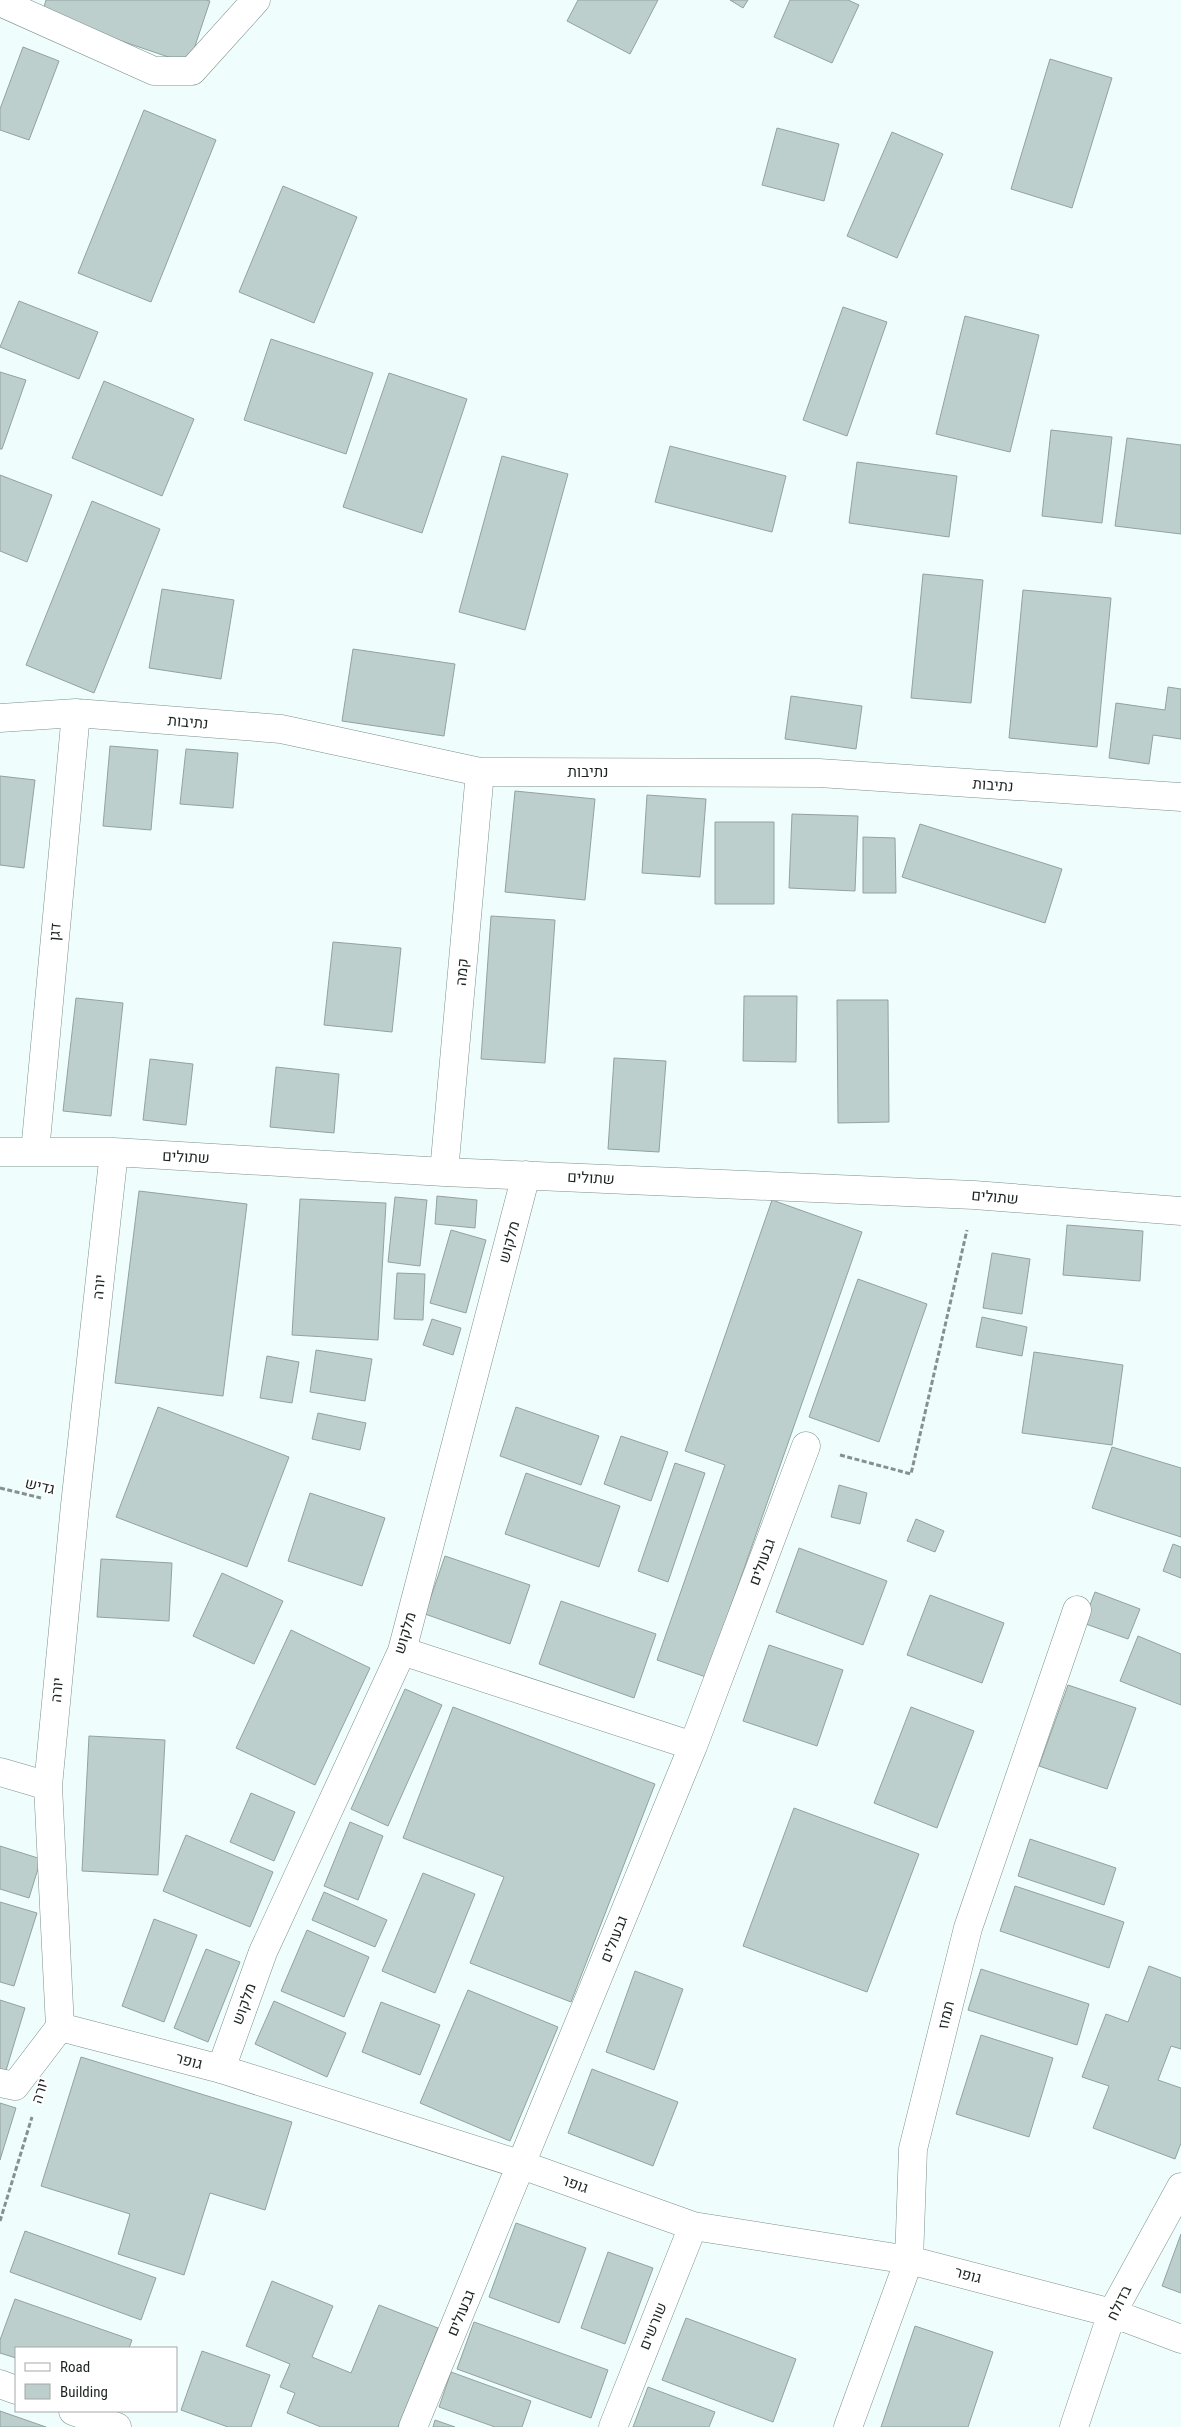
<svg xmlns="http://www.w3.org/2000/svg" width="1181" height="2427" viewBox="0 0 1181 2427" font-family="'Roboto Condensed',Heebo,sans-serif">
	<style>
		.building { fill: #bdcfcd; stroke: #91a29f }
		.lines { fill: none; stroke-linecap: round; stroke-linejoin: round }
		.minor-casing { stroke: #7e8f8c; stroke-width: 29 }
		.path { stroke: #86918f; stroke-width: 3; stroke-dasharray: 5 2.5; stroke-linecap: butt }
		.minor { stroke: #fff; stroke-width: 28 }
		.labels { text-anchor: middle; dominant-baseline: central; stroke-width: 4; stroke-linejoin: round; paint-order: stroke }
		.street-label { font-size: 15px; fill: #1e2423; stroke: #fff }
	</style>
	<rect width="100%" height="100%" fill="#effefc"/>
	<path class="building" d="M46,0h160l4,1 -21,63 -147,-50z
		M578,0h80l-28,54 -63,-33z
		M730,0h18l-5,8z
		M790,0h58l11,5 -27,58 -58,-26z
		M23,47l36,14 -30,79 -29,-10v-21z
		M1050,59l62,19 -40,130 -61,-19z
		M144,110l72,30 -65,162 -73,-29z
		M777,128l62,16 -15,57 -62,-16z
		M892,132l51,22 -46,104 -50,-22z
		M283,186l74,31 -43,106 -75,-31z
		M19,301l79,31 -19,47 -79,-32z
		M843,307l44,15 -40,114 -44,-16z
		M965,316l74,19 -29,117 -74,-18z
		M271,339l102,34 -27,81 -102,-34z
		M0,372l26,8 -24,69h-2z
		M389,373l78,26 -45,134 -79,-26z
		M104,381l90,38 -32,77 -90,-38z
		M1051,430l61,7 -10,86 -60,-7z
		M1127,438l54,7v89l-66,-8z
		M670,446l116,30 -14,56 -117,-30z
		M502,456l66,18 -43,156 -66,-18z
		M857,462l100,14 -8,61 -100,-14z
		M0,475l52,20 -25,67 -27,-11z
		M92,501l68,28 -66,164 -68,-28z
		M923,574l60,6 -12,123 -60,-5z
		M162,589l72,11 -13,79 -72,-11z
		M1023,590l88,8 -14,149 -88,-9z
		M353,649l102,15 -11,72 -102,-15z
		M1168,687l13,2v50l-28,-4 -4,29 -40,-6 7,-55 49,7z
		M791,696l71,10 -6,43 -71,-10z
		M110,746l48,4 -7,80 -48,-4z
		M186,749l52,4 -5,55 -53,-4z
		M0,776l35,4 -11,88 -24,-3z
		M515,791l80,8 -10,101 -80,-8z
		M647,795l59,4 -6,78 -58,-4z
		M792,814l66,2 -3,75 -66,-3z
		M715,822h59v82h-59z
		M920,824l142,45 -17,54 -143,-46z
		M863,837l32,1 1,55h-33z
		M491,916l64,4 -10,143 -64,-4z
		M333,942l68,6 -9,84 -68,-7z
		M744,996h53l-1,66 -53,-1z
		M76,998l47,5 -12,113 -48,-5z
		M837,1000h51l1,122 -51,1z
		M614,1058l52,3 -7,91 -51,-3z
		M150,1059l43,5 -7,61 -43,-5z
		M276,1067l63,7 -5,59 -64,-6z
		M139,1191l108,13 -24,192 -108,-13z
		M437,1196l40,4 -2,28 -40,-4z
		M395,1197l32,3 -7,66 -32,-4z
		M300,1199l86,4 -8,137 -86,-5z
		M772,1200l90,32 -156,445 -49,-17 68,-195 -40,-14z
		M1067,1225l76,6 -3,50 -77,-6z
		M451,1230l35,10 -20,73 -36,-10z
		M992,1253l38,6 -8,55 -39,-6z
		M397,1273l28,1 -2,46 -29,-1z
		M858,1279l69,25 -48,138 -70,-25z
		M982,1317l45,10 -5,29 -46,-9z
		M432,1319l29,9 -8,27 -30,-10z
		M316,1350l56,9 -7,42 -55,-9z
		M1034,1352l89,13 -11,80 -90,-12z
		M267,1356l32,6 -7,41 -32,-5z
		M158,1407l131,50 -42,110 -131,-50z
		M516,1407l83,29 -18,49 -81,-29z
		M318,1413l48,10 -6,27 -48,-11z
		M621,1436l47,16 -17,49 -47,-17z
		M1112,1447l69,21v69l-89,-29z
		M675,1463l30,10 -37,109 -30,-11z
		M526,1473l94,33 -21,61 -94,-33z
		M839,1485l28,8 -7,31 -29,-7z
		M310,1493l75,25 -23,68 -74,-25z
		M916,1519l28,12 -9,21 -28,-11z
		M1173,1544l8,3v31l-18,-7z
		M799,1548l88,33 -24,64 -87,-33z
		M445,1556l85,29 -20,59 -85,-30z
		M101,1559l71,4 -3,58 -72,-4z
		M222,1573l61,28 -29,63 -61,-28z
		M1095,1592l45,17 -12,30 -45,-16z
		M930,1595l74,28 -22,60 -75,-28z
		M561,1601l95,33 -22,64 -95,-34z
		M291,1630l79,38 -55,117 -79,-37z
		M1138,1636l43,18v51l-61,-24z
		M769,1645l74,25 -26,76 -74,-25z
		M1068,1685l68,23 -29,81 -68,-23z
		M405,1689l37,16 -54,121 -37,-17z
		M453,1707l202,77 -84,218 -101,-39 34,-86 -101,-39z
		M911,1707l63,24 -37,97 -63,-25z
		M89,1736l76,4 -7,135 -76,-4z
		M251,1793l44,19 -21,49 -44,-19z
		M794,1808l125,46 -52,138 -124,-46z
		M350,1822l33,14 -25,64 -34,-14z
		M186,1835l87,37 -23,55 -87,-36z
		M1030,1839l86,29 -12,37 -86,-29z
		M0,1846l41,13 -12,39 -29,-9z
		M423,1873l52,21 -40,99 -53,-22z
		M1015,1886l109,36 -15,46 -109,-37z
		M324,1892l63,28 -12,27 -63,-27z
		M0,1902l37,11 -23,73 -14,-4z
		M154,1919l43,16 -33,87 -42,-16z
		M307,1930l62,27 -25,60 -63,-26z
		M206,1949l34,13 -32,80 -34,-14z
		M1149,1966l32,12v71l-10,-3 -13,34 23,8v55l-6,16 -82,-31 16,-42 -27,-9 24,-63 22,8z
		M981,1969l108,35 -12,41 -109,-35z
		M635,1971l48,18 -29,81 -48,-18z
		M468,1990l90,37 -48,114 -90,-38z
		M0,2000l25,8 -21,69 -4,-1z
		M274,2001l72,32 -19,44 -72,-33z
		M381,2002l59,23 -20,50 -58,-23z
		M981,2035l72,23 -24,79 -73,-23z
		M81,2057l211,65 -27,88 -55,-17 -26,82 -66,-21 12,-40 -89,-28z
		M592,2069l86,33 -25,64 -85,-33z
		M0,2103l16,5 -16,52z
		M516,2223l70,25 -27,75 -70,-26z
		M25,2231l131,47 -15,42 -131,-48z
		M1181,2234v59l-19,-7z
		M608,2252l45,16 -28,76 -44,-16z
		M272,2281l61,25 -21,51 39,16 28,-68 59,23 -40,99h-77l-34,-14 8,-20 -15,-6 10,-23 -44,-18z
		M15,2299l117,41 -3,8h-113v10l-16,-5v-13z
		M686,2318l110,41 -23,63 -111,-42z
		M474,2322l134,48 -17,48 -134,-49z
		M915,2326l78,26 -25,75h-87z
		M202,2351l68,24 -19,52h-23l-47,-17z
		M451,2372l80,29 -9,26h-27l-56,-20z
		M648,2387l67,25 -6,15h-76z
		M0,2411l46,16h-46z
		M435,2420l20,7h-22z"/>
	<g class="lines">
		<g class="minor-casing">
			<path id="minor" d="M0,2l154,69h38l64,-71
				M0,718l76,-5 205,16 199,43 339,1 362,24
				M0,1152h114l330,20 530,23 207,16
				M35,1152l41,-439
				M444,1172l36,-400
				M402,1651l291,95
				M0,1772l48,14
				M60,2027l161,42 301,96 171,61 216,34 203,53 69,26
				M60,2027l-12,-241 27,-281 39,-353
				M221,2069l42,-117 139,-301 124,-476
				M0,2083l15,3 45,-59
				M0,2384l16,6
				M73,2411l44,16
				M413,2427l280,-681 113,-300
				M613,2427l80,-201
				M848,2427l61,-167 4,-111 55,-221 109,-318
				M1074,2427l38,-114 69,-126"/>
		</g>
		<path class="path" d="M840,1455l71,19 56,-244
			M0,1488l41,10
			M0,2221l32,-104"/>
		<use href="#minor" class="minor"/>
	</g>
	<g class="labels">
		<g class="street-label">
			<text transform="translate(188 722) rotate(5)">נתיבות</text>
			<text x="588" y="772">נתיבות</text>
			<text transform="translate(993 785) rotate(4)">נתיבות</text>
			<text transform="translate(55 932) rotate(-85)">דגן</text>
			<text transform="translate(462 972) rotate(-85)">קמה</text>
			<text transform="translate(186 1157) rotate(3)">שתולים</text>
			<text transform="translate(591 1178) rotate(3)">שתולים</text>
			<text transform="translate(995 1197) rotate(5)">שתולים</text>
			<text transform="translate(509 1242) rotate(-75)">מלקוש</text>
			<text transform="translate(99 1287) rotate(-84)">יורה</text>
			<text transform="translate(40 1486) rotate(13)">גדיש</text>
			<text transform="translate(762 1562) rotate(-69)">גבעולים</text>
			<text transform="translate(405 1633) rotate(-73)">מלקוש</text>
			<text transform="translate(57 1690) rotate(-84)">יורה</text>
			<text transform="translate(614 1939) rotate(-68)">גבעולים</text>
			<text transform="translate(244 2004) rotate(-70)">מלקוש</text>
			<text transform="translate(946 2015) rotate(-76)">תמוז</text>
			<text transform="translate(189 2061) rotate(15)">גופר</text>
			<text transform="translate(40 2091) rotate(-73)">יורה</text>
			<text transform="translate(575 2184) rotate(20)">גופר</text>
			<text transform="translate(968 2275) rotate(15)">גופר</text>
			<text transform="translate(1119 2303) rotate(-64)">בדולח</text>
			<text transform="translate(461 2313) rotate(-67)">גבעולים</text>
			<text transform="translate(653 2326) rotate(-68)">שורשים</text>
		</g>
	</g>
	<rect x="15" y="2347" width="162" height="65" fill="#ffffff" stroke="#a5a7a7"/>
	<rect x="25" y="2363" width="25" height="8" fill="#ffffff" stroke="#a5a7a7"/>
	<text x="60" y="2372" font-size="15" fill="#1e2423">Road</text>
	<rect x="25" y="2384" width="25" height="15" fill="#bdcfcd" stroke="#a5a7a7"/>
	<text x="60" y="2397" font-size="15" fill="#1e2423">Building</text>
</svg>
